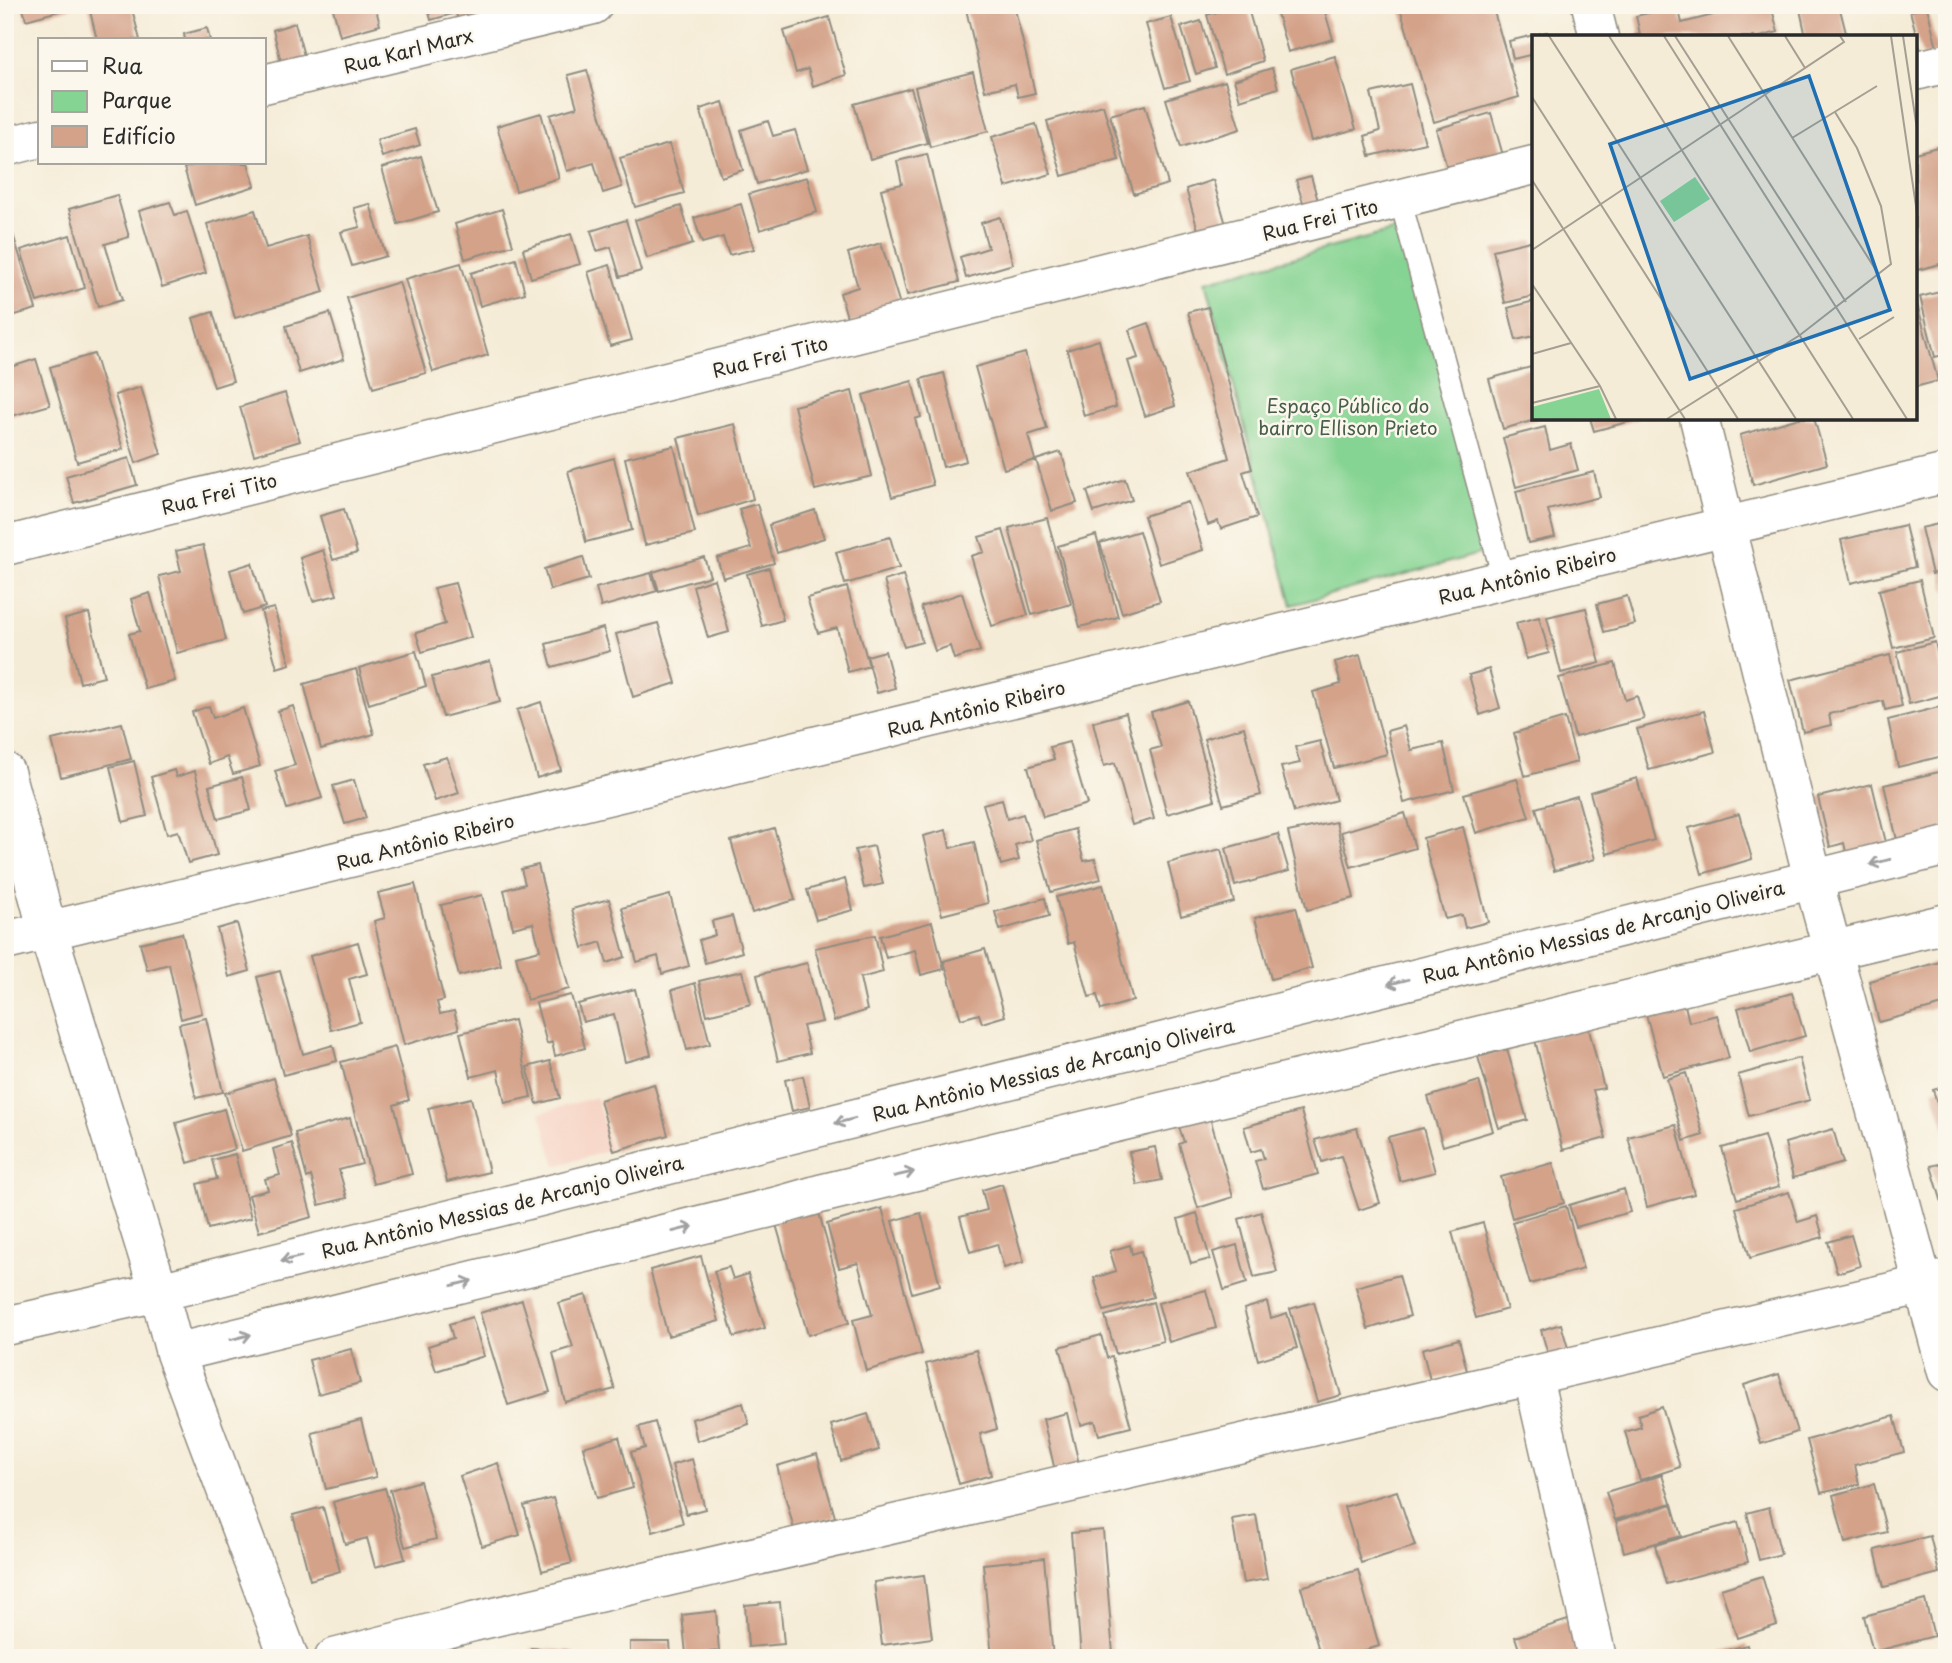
<svg xmlns="http://www.w3.org/2000/svg" width="1952" height="1663" viewBox="0 0 1952 1663" font-family="'Playpen Sans',sans-serif">
	<style>
		.built { fill: #f6d2c3 }
		.green { fill: #86d493; stroke: #58805f; stroke-width: 2 }
		.building { fill: #d4a289 }
		.lines { fill: none; stroke-linecap: round; stroke-linejoin: round }
		.lane-casing { stroke: #908c81; stroke-width: 24 }
		.street-casing { stroke: #908c81; stroke-width: 41 }
		.lane { stroke: #fff; stroke-width: 21 }
		.street { stroke: #fff; stroke-width: 38 }
		.oneway { stroke: #a0a0a0 }
		.labels { text-anchor: middle; dominant-baseline: central; stroke-width: 5; stroke-linejoin: round; paint-order: stroke }
		.street-label { font-size: 19px; fill: #2b2b2b; stroke: #fbf7ec }
		.park-label { font-size: 19px; fill: #465e4a; stroke: #fbf7ec }
		.inset-road { fill: none; stroke: #a49f92; stroke-width: 2 }
		.view { fill: #1f6fb2; fill-opacity: 0.15; stroke: #1f6fb2; stroke-width: 3.5 }
		.inset-edge { fill: none; stroke: #2b2b2b; stroke-width: 3.5 }
	</style>
	<rect width="100%" height="100%" fill="#fbf7ec"/>
	<filter id="ink" filterUnits="userSpaceOnUse"><feTurbulence type="fractalNoise" baseFrequency=".0143" numOctaves="2"/><feDisplacementMap in="SourceGraphic" scale="14" xChannelSelector="R" yChannelSelector="G"/><feConvolveMatrix kernelMatrix="1 2 1 2 8 2 1 2 1" color-interpolation-filters="sRGB"/></filter>
	<filter id="wash" filterUnits="userSpaceOnUse"><feTurbulence type="fractalNoise" baseFrequency=".00686" numOctaves="4" result="noise"/><feDisplacementMap in="SourceGraphic" scale="28" xChannelSelector="R" yChannelSelector="G"/><feGaussianBlur stdDeviation="1.57" result="paint"/><feColorMatrix in="noise" values="0 0 0 0 0 0 0 0 0 0 0 0 0 0 0 0 0 1.4 0 .05"/><feComposite in="paint" operator="in"/></filter>
	<g filter="url(#wash)">
		<rect width="100%" height="100%" fill="#f5ecd7"/>
		<path class="built" d="M596,1097l15,53 -55,16 -16,-53z"/>
		<path class="green" d="M1404,228l86,323 -198,54 -86,-324z"/>
		<g id="blocks">
			<path class="building" d="M22,5h55v1l-51,14z
				M97,5h34l9,35h-43l-8,-33z
				M332,5h43l5,20 -40,11z
				M427,5h22l3,9 -21,6z
				M454,5h41l5,16 -39,11z
				M965,5h49l21,88 -17,4 -3,-13 -30,7z
				M1240,5h7l16,56 -39,13 -17,-59z
				M1293,5h30l10,34 -45,13 -12,-42z
				M1409,5h83l27,92 -85,25 -34,-114z
				M1728,5h43l7,27 -18,5h-129l9,-3 -4,-18 42,-10 4,17 47,-12z
				M1799,5h40l8,32h-41z
				M1927,7l11,45 -16,4 -12,-45z
				M829,17l17,58 -33,11 -5,-17 -12,4 -12,-42z
				M1171,17l19,64 -25,7 -19,-64z
				M1201,21l14,47 -19,6 -15,-47z
				M295,23l11,40 -23,6 -10,-39z
				M207,28l3,12h-25l-1,-6z
				M1547,32l2,5h-15v17l-21,5 -4,-18z
				M1335,56l21,73 -45,12 -20,-72z
				M1272,68l6,20 -38,12 -6,-20z
				M587,70l35,117 -19,6 -9,-30 -27,8 -17,-56 27,-8 -9,-32z
				M973,72l15,59 -58,16 -15,-60z
				M1225,81l15,48 -59,18 -15,-48z
				M1410,84l15,59 -55,13 -5,-20 15,-5 -9,-38z
				M911,88l16,55 -57,16 -16,-55z
				M723,102l20,68 -22,7 -21,-68z
				M1103,105l16,55 -57,16 -15,-55z
				M1145,105l23,79 -34,10 -24,-79z
				M541,113l18,65 -43,13 -19,-65z
				M1491,113l13,46 -55,16 -13,-46z
				M768,121l5,15 22,-6 12,39 -50,15 -16,-54z
				M1036,124l15,50 -45,13 -14,-50z
				M415,129l5,16 -38,12 -5,-17z
				M669,144l15,49 -49,14 -15,-49z
				M1937,147l10,34v81l-29,8 -3,-9v-108z
				M927,154l32,128 -52,13 -26,-106 21,-5 -5,-23z
				M421,156l17,56 -40,12 -16,-56z
				M201,163h47l7,23 -60,19 -11,-37z
				M1311,176l9,32 -14,4 -10,-32z
				M807,177l10,35 -57,18 -11,-36z
				M1213,180l14,48 -27,9 -14,-48z
				M117,195l12,42 -24,7 17,56 -24,7 -29,-98z
				M170,202l5,13 12,-4 19,62 -44,14 -23,-76z
				M370,204l16,52 -34,10 -11,-34 19,-5 -6,-19z
				M741,204l13,45 -25,6 -6,-18 -21,6 -8,-25z
				M681,206l12,38 -46,14 -12,-38z
				M5,208l31,101 -31,9z
				M502,209l11,36 -48,14 -10,-35z
				M255,210l11,38 41,-12 17,56 -89,26 -28,-94z
				M1000,217l13,47 -47,14 -6,-21 28,-9 -7,-25z
				M626,220l15,51 -21,6 -9,-30 -14,4 -6,-20z
				M571,234l9,30 -49,14 -8,-29z
				M70,235l15,53 -48,14 -16,-52z
				M1534,240v56l-29,7 -12,-53z
				M881,243l20,65 -52,16 -9,-31 18,-6 -10,-34z
				M516,259l9,34 -45,13 -9,-33z
				M461,263l27,92 -55,17 -28,-93z
				M610,265l22,75 -22,6 -22,-74z
				M399,282l27,91 -53,15 -26,-90z
				M1947,290v64l-12,3 -15,-60z
				M1915,296l23,85 -23,6z
				M1534,301v35l-18,4 -8,-32z
				M1208,307l44,162 -9,3 14,45 -36,12 -3,-8 -10,4 -18,-54 39,-13 -41,-146z
				M213,312l20,69 -19,6 -21,-69z
				M330,313l14,46 -45,14 -13,-47z
				M1149,323l26,83 -30,10 -17,-55 10,-3 -9,-28z
				M1099,340l17,67 -32,9 -17,-66z
				M1025,353l22,76 -19,6 7,25 -31,9 -29,-102z
				M94,354l29,95 -46,13 -27,-95z
				M36,359l14,46 -45,13v-49z
				M1534,366v52l5,1 -36,10 -14,-50z
				M944,373l22,88 -23,6 -22,-88z
				M912,381l9,36 -6,2 18,66 -41,12 -29,-102z
				M141,387l20,67 -25,9 -21,-68z
				M852,391l20,85 -57,14 -21,-84z
				M285,393l15,48 -46,14 -14,-48z
				M1590,418h49v1l-45,12z
				M1799,418h15l13,46 -74,21 -13,-50z
				M735,424l18,75 -55,17 -20,-78z
				M1545,427l5,23 21,-6 7,26 -62,17 -13,-49z
				M674,446l21,87 -50,12 -20,-87z
				M1061,452l16,51 -25,8 -16,-51z
				M129,458l8,27 -63,18 -8,-27z
				M614,458l18,72 -46,12 -18,-71z
				M1594,472l6,25 -52,13 7,27 -27,6 -12,-52z
				M1125,479l7,21 -38,12 -7,-21z
				M1188,502l15,48 -44,14 -15,-48z
				M757,504l17,59 -51,15 -6,-20 34,-10 -12,-39z
				M344,509l13,44 -24,7 -13,-44z
				M815,510l9,28 -47,15 -8,-28z
				M1047,518l24,86 -39,11 -23,-87z
				M1947,522v69h-1l-5,-19 -9,2 -11,-46z
				M1905,525l10,42 -64,16 -10,-43z
				M1003,530l25,85 -36,11 -21,-70 13,-4 -5,-15z
				M1139,531l21,70 -38,12 -22,-70z
				M1096,535l22,82 -38,10 -22,-81z
				M890,537l9,31 -54,16 -9,-32z
				M203,545l23,95 -49,13 -18,-77 22,-5 -5,-20z
				M323,550l14,45 -24,6 -13,-43z
				M583,557l6,22 -39,11 -6,-21z
				M704,557l6,19 -51,15 -6,-19z
				M252,563l13,44 -22,7 -13,-44z
				M769,568l14,52 -21,6 -15,-52z
				M651,573l6,18 -56,16 -5,-19z
				M903,575l19,67 -18,5 -20,-66z
				M714,579l15,53 -21,6 -15,-52z
				M1920,580l14,58 -41,10 -14,-58z
				M455,583l16,54 -49,15 -6,-19 29,-9 -11,-36z
				M847,587l22,79 -21,6 -11,-44 -19,5 -11,-35z
				M150,593l25,88 -30,8 -16,-55 11,-3 -9,-32z
				M962,593l18,58 -26,8 -4,-13 -15,5 -14,-44z
				M1627,596l8,28 -31,8 -7,-28z
				M274,608l16,56 -13,4 -16,-57z
				M1586,608l14,55 -39,10 -14,-56z
				M89,613l15,64 -24,6 -15,-64z
				M1539,617l10,36 -23,6 -10,-36z
				M658,623l18,60 -43,14 -17,-63z
				M603,628l7,23 -58,16 -6,-23z
				M1935,642l12,52 -38,10 -12,-52z
				M416,651l10,35 -57,18 -10,-36z
				M885,651l10,37 -18,5 -10,-37z
				M1360,655l27,99 -53,14 -21,-76 28,-8 -6,-22z
				M1890,655l12,51 -17,4 -2,-9 -54,13 2,11 -28,7 -13,-52z
				M490,661l10,41 -57,15 -11,-40z
				M1615,663l10,37 12,-4 7,23 -69,18 -16,-59z
				M356,669l18,65 -53,15 -17,-65z
				M1489,669l11,39 -20,7 -11,-40z
				M1188,701l27,99 -48,14 -17,-64 11,-3 -10,-35z
				M541,702l20,68 -24,8 -20,-68z
				M1947,705v50l-49,12 -10,-47z
				M209,706l4,12 30,-10 17,58 -27,8 -6,-17 -18,7 -17,-52z
				M293,706l29,92 -35,11 -12,-38 20,-6 -17,-54z
				M1704,711l11,41 -66,18 -12,-41z
				M1126,713l28,106 -22,6 -17,-62 -11,3 -11,-44z
				M1565,718l12,44 -52,14 -11,-43z
				M122,723l9,36 -70,18 -9,-37z
				M1404,726l7,24 32,-7 11,47 -50,13 -17,-72z
				M1244,727l17,68 -38,10 -19,-66z
				M1320,741l16,59 -42,12 -13,-45 19,-4 -5,-16z
				M1069,742l18,62 -44,13 -15,-50 26,-8 -4,-12z
				M447,757l12,36 -24,8 -12,-37z
				M134,761l13,55 -24,6 -13,-55z
				M174,770l2,7 19,-6 22,84 -29,8 -10,-32 -11,3 -16,-57z
				M1947,770v62l-49,12 -14,-59z
				M242,777l9,33 -33,9 -9,-33z
				M1637,778l17,62 -47,14 -17,-62z
				M1517,779l12,38 -53,16 -12,-39z
				M354,780l12,38 -21,6 -12,-38z
				M1872,784l16,67 -40,10 -4,-18 -14,4 -12,-50z
				M1577,796l18,63 -41,12 -18,-63z
				M1002,799l5,20 16,-5 8,26 -16,5 4,15 -18,5 -18,-61z
				M1405,813l10,35 -64,19 -10,-35z
				M1739,814l13,45 -50,15 -13,-46z
				M1336,822l18,76 -47,12 -19,-78z
				M1463,827l25,95 -23,6 -3,-13 -17,4 -22,-81z
				M774,828l21,72 -43,13 -21,-72z
				M1075,829l9,32 11,-2 6,20 -50,13 -15,-52z
				M946,830l4,18 24,-6 14,61 -46,12 -19,-79z
				M1278,834l11,37 -54,15 -9,-38z
				M874,846l9,38 -19,4 -9,-38z
				M1221,849l13,53 -53,14 -13,-53z
				M538,865l31,124 -42,11 -11,-44 24,-6 -7,-27 -20,5 -9,-38 21,-6 -4,-15z
				M845,879l8,31 -37,10 -9,-30z
				M415,884l29,116 -7,2 3,12 14,-3 5,18 -55,16 -30,-124 11,-3 -7,-25z
				M1103,885l30,116 -32,9 -4,-15 -8,2 -15,-55 -6,2 -12,-47z
				M482,895l19,70 -42,11 -18,-71z
				M670,895l19,71 -27,8 -4,-18 -21,6 -15,-54z
				M1045,898l4,18 -49,14 -5,-18z
				M609,899l16,58 -18,6 -6,-21 -18,6 -11,-39z
				M1296,907l16,61 -41,11 -16,-61z
				M732,916l10,36 -37,11 -6,-23 16,-5 -3,-14z
				M932,922l12,47 -23,6 -6,-25 -29,8 -6,-22z
				M237,923l13,48 -21,6 -12,-48z
				M182,933l20,80 -21,6 -12,-55 -22,6 -7,-27z
				M875,935l8,37 -23,6 7,32 -33,11 -19,-73z
				M358,942l9,32 -18,5 11,43 -29,8 -21,-74z
				M985,949l20,67 -23,7 -3,-9 -18,5 -17,-58z
				M1947,960v44l-68,18 -10,-41z
				M807,963l15,59 -19,4 7,27 -32,8 -21,-86z
				M280,971l23,83 30,-9 4,16 -54,14 -26,-98z
				M742,971l9,33 -44,11 -8,-34z
				M695,983l15,61 -23,6 -15,-60z
				M635,989l16,66 -26,7 -11,-48 -31,8 -5,-18z
				M1792,993l13,43 -55,16 -12,-44z
				M571,995l14,53 -30,8 -3,-14 -5,2 -11,-41z
				M1684,1001l5,21 28,-7 12,43 -66,18 -18,-65z
				M206,1018l17,74 -27,6 -17,-74z
				M514,1020l17,77 -26,6 -7,-33 -27,7 -11,-44z
				M1588,1026l16,62 -11,2 13,48 -43,12 -28,-110z
				M395,1047l14,53 -15,5 18,69 -39,10 -32,-122z
				M1507,1049l20,71 -28,8 -21,-71z
				M1799,1058l11,42 -61,16 -11,-41z
				M550,1061l10,37 -23,6 -10,-37z
				M1686,1073l17,62 -19,6 -17,-62z
				M803,1076l7,31 -18,4 -7,-31z
				M274,1078l17,58 -49,15 -17,-58z
				M1479,1081l14,50 -50,15 -15,-49z
				M654,1084l14,51 -54,16 -14,-51z
				M1947,1086v46h-1l-13,-42z
				M471,1098l18,74 -42,10 -19,-74z
				M224,1109l11,40 -47,14 -12,-40z
				M1208,1111l25,86 -35,11 -19,-64 5,-2 -7,-21z
				M1301,1111l17,63 -55,15 -8,-28 9,-2 -3,-10 -10,3 -7,-25z
				M350,1118l12,46 -23,6 8,28 -28,7 -8,-29 -4,2 -12,-45z
				M1676,1125l18,69 -47,13 -19,-70z
				M1357,1128l23,75 -21,7 -18,-54 -19,6 -7,-22z
				M1423,1128l12,44 -35,9 -12,-44z
				M1833,1129l10,34 -50,15 -8,-35z
				M1764,1136l15,51 -42,12 -15,-51z
				M292,1143l20,74 -53,15 -10,-37 19,-5 -3,-11 15,-4 -7,-26z
				M1155,1147l7,33 -25,5 -8,-33z
				M235,1154l16,64 -43,11 -11,-45 20,-5 -5,-19z
				M1947,1162v42l-4,2 -12,-40z
				M1553,1163l11,40 -52,15 -11,-41z
				M1002,1184l22,78 -20,6 -7,-24 -27,8 -10,-35 27,-7 -5,-20z
				M1624,1189l6,23 -54,15 -7,-22z
				M1789,1192l9,30 19,-6 6,21 -73,21 -14,-50z
				M1566,1206l17,63 -53,15 -18,-62z
				M882,1208l40,146 -56,17 -13,-51 19,-5 -14,-52 -19,5 -12,-44z
				M818,1209l31,114 -41,12 -33,-114z
				M1261,1212l16,60 -23,5 -15,-58z
				M921,1213l19,72 -28,8 -20,-72z
				M1197,1213l13,46 -19,5 -13,-45z
				M1483,1223l24,86 -31,9 -24,-86z
				M1851,1235l9,31 -23,7 -9,-31z
				M1130,1245l2,9 9,-3 12,46 -49,14 -10,-33 22,-7 -6,-20z
				M1237,1245l10,38 -23,7 -11,-38z
				M701,1256l18,65 -51,15 -18,-66z
				M729,1267l4,12 15,-5 17,54 -31,9 -20,-66z
				M1399,1275l11,41 -42,13 -12,-42z
				M1206,1290l10,38 -47,14 -11,-39z
				M586,1295l29,94 -50,13 -12,-49 20,-6 -14,-44z
				M522,1300l28,92 -42,13 -28,-92z
				M1153,1302l10,39 -47,13 -11,-38z
				M1267,1302l4,16 16,-5 10,35 -39,12 -14,-51z
				M1314,1302l27,93 -24,7 -27,-93z
				M472,1317l12,39 -48,15 -8,-25 25,-8 -4,-14z
				M1561,1324l9,31 -20,6 -9,-31z
				M1101,1335l6,23 5,-1 19,70 -32,8 -4,-14 -14,4 -21,-78z
				M1459,1339l8,32 -37,9 -8,-31z
				M351,1349l9,34 -42,11 -9,-34z
				M976,1350l21,79 -17,5 11,41 -32,9 -33,-120z
				M1779,1374l18,58 -36,12 -17,-59z
				M743,1403l6,21 -52,17 -5,-22z
				M1662,1407l18,60 -40,13 -15,-48 16,-5 -3,-12z
				M1067,1413l13,55 -24,7 -13,-56z
				M868,1414l11,36 -38,11 -10,-36z
				M1894,1416l10,36 -49,13 4,19 -38,9 -14,-53z
				M361,1420l15,57 -50,12 -14,-56z
				M655,1422l28,101 -30,9 -22,-80 14,-4 -6,-21z
				M619,1437l14,51 -36,10 -14,-51z
				M817,1454l18,63 -41,12 -17,-63z
				M692,1459l13,50 -19,5 -14,-49z
				M498,1463l22,72 -38,11 -22,-70z
				M1662,1475l9,28 -56,17 -9,-28z
				M420,1481l16,58 -31,8 -15,-57z
				M1874,1484l13,48 -42,11 -12,-48z
				M385,1488l20,71 -30,8 -8,-29 -22,6 -12,-42z
				M1397,1491l18,55 -54,17 -17,-56z
				M553,1498l19,65 -30,8 -18,-65z
				M1672,1504l9,32 -57,16 -8,-31z
				M323,1507l17,64 -30,9 -17,-65z
				M1769,1507l12,47 -22,6 -12,-47z
				M1256,1515l11,64 -24,4 -11,-64z
				M1738,1522l10,40 -82,22 -11,-39z
				M1103,1530l10,124 -32,3 -10,-124z
				M1930,1536l9,37 -55,14 -9,-37z
				M1044,1558l9,100h-61l-9,-94z
				M1358,1570l21,76 -39,12h-19l-20,-71z
				M924,1575l8,63 -50,7 -8,-63z
				M1762,1576l15,49 -40,13 -16,-49z
				M1925,1600l9,36 -61,16 -9,-36z
				M780,1602l4,42 -36,3 -3,-42z
				M716,1611l3,40 -33,3 -4,-39z
				M1571,1619l12,39h-61l-7,-21z
				M630,1642h40l1,16h-41z
				M1747,1645l3,13h-49v-1z
				M531,1648l41,3v7h-42z"/>
		</g>
	</g>
	<g filter="url(#ink)">
		<use href="#blocks" fill-opacity="0" stroke="#908c81" stroke-width="2"/>
		<g class="lines">
			<g class="lane-casing">
				<path id="lane" d="M1400,199l104,382"/>
			</g>
			<g class="street-casing">
				<path id="street" d="M1591,5l8,32
					M1915,71l32,-8
					M264,84l329,-79
					M5,147l35,-9
					M1699,418l114,461 134,493
					M5,546l1529,-381
					M5,772l43,160 111,360 16,61 114,305
					M5,941l1942,-468
					M5,1326l154,-34 1788,-446
					M175,1353l603,-147 42,-12 1127,-271
					M1533,1377l64,281
					M334,1658l139,-36 1474,-343"/>
			</g>
			<use href="#lane" class="lane"/>
			<use href="#street" class="street"/>
		</g>
		<defs><path id="oneway-shaft" d="M-6 0H5M1.5-3L5.5 0L1.5 3" fill="none" stroke-width="1.6" stroke-linecap="round" stroke-linejoin="round" transform="scale(1.75)"/></defs>
		<g class="oneway">
			<use href="#oneway-shaft" transform="translate(1880 862) rotate(166)"/>
			<use href="#oneway-shaft" transform="translate(1398 982) rotate(166)"/>
			<use href="#oneway-shaft" transform="translate(845 1121) rotate(166)"/>
			<use href="#oneway-shaft" transform="translate(904 1174) rotate(-13)"/>
			<use href="#oneway-shaft" transform="translate(683 1229) rotate(-14)"/>
			<use href="#oneway-shaft" transform="translate(291 1259) rotate(166)"/>
			<use href="#oneway-shaft" transform="translate(462 1283) rotate(-14)"/>
			<use href="#oneway-shaft" transform="translate(241 1337) rotate(-14)"/>
		</g>
	</g>
	<g class="labels">
		<g class="street-label">
			<text transform="translate(408 50) rotate(-14)">Rua Karl Marx</text>
			<text transform="translate(1320 219) rotate(-14)">Rua Frei Tito</text>
			<text transform="translate(770 356) rotate(-14)">Rua Frei Tito</text>
			<text transform="translate(219 493) rotate(-14)">Rua Frei Tito</text>
			<text transform="translate(1527 575) rotate(-14)">Rua Antônio Ribeiro</text>
			<text transform="translate(976 708) rotate(-14)">Rua Antônio Ribeiro</text>
			<text transform="translate(425 841) rotate(-14)">Rua Antônio Ribeiro</text>
			<text transform="translate(1603 931) rotate(-14)">Rua Antônio Messias de Arcanjo Oliveira</text>
			<text transform="translate(1053 1069) rotate(-14)">Rua Antônio Messias de Arcanjo Oliveira</text>
			<text transform="translate(502 1206) rotate(-14)">Rua Antônio Messias de Arcanjo Oliveira</text>
		</g>
		<g class="park-label">
			<text x="1348" y="405">Espaço Público do<tspan x="1348" dy="22">bairro Ellison Prieto</tspan></text>
		</g>
	</g>
	<g transform="translate(1532 35)">
		<rect width="385" height="385" fill="#f5ecd7"/>
		<path d="M163,142l15,22 -36,23 -14,-21zM67,354l12,30h-79v-12z" fill="#86d493"/>
		<path class="inset-road" d="M17,1l247,383M77,1l244,383M132,1l243,383M143,1l171,266M196,1l151,239M253,1l20,32M359,1l26,177M371,1l14,93M0,62l206,322M260,103l85,-52M0,145l153,239M0,215l312,-208 -4,-6M0,249l68,102 16,33M327,304l35,-22M0,319l39,-11M0,368l68,-17M135,384l133,-84 91,-71 -10,-58 -24,-58 -22,-36"/>
		<path class="view" d="M277,41l81,234 -200,69 -80,-235z"/>
		<rect width="385" height="385" class="inset-edge"/>
	</g>
	<rect width="1952" height="1663" fill="none" stroke="#fbf7ec" stroke-width="28"/>
	<rect x="38" y="38" width="228" height="126" fill="#fbf7ec" stroke="#a8a59f" stroke-width="2"/>
	<rect x="52" y="61" width="35" height="10" fill="#ffffff" stroke="#a8a59f" stroke-width="2"/>
	<text x="102" y="74" font-size="21" fill="#2b2b2b">Rua</text>
	<rect x="52" y="91" width="35" height="21" fill="#86d493" stroke="#a8a59f" stroke-width="2"/>
	<text x="102" y="108" font-size="21" fill="#2b2b2b">Parque</text>
	<rect x="52" y="126" width="35" height="21" fill="#d4a289" stroke="#a8a59f" stroke-width="2"/>
	<text x="102" y="144" font-size="21" fill="#2b2b2b">Edifício</text>
</svg>
